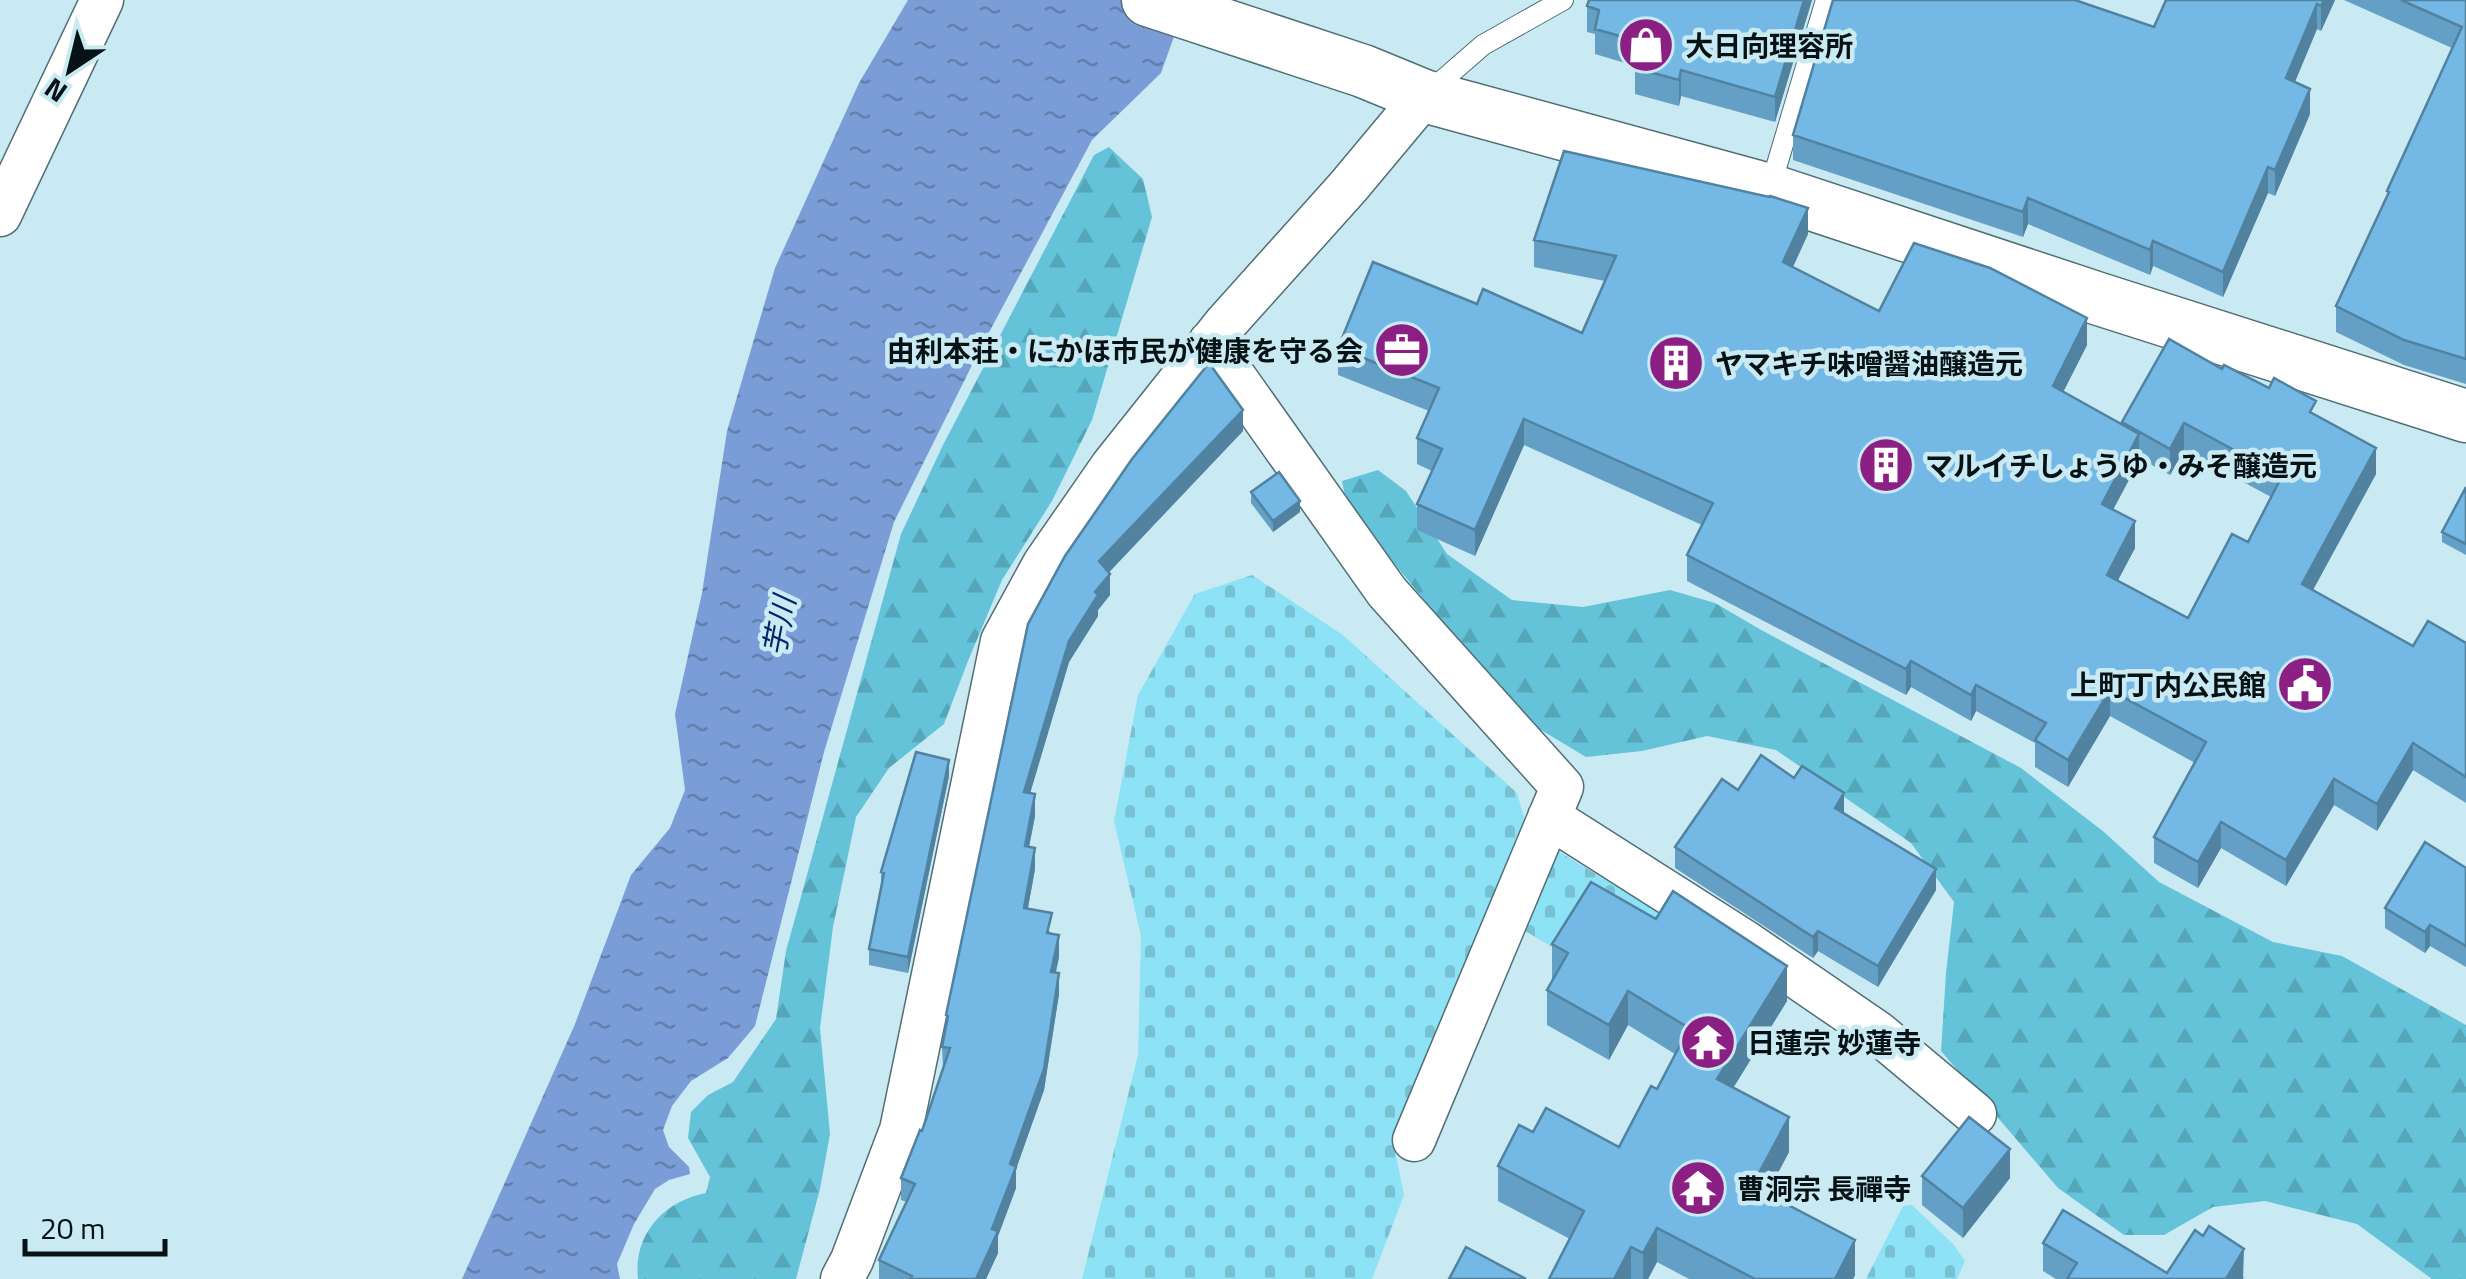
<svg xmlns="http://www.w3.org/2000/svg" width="2466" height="1279" viewBox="0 0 2466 1279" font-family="'Titillium Web','Noto Sans JP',sans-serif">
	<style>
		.forest { fill: url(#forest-firs) }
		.cemetery { fill: url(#cemetery-stones) }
		.water { fill: url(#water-ripples) }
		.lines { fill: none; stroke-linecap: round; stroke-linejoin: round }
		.service-casing { stroke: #516e75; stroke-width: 22 }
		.minor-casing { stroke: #516e75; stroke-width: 45 }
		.tertiary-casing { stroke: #516e75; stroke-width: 55 }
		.service { stroke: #fff; stroke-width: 20 }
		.minor { stroke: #fff; stroke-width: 42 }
		.tertiary { stroke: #fff; stroke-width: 52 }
		.wall { fill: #649fc5; fill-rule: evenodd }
		.shaded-wall { fill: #5182a0 }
		.building { fill: #74b9e5; stroke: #5182a0; stroke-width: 2.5 }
		.labels { text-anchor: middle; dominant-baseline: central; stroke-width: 9; stroke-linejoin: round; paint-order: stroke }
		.poi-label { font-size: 28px; font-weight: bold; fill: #061215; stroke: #c9eaf2; text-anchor: start }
		.water-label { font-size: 30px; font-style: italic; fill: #02266a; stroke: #c9eaf2 }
	</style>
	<defs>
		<pattern id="forest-firs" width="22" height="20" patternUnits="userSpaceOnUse" patternTransform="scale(2.5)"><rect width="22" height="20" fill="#64c3d9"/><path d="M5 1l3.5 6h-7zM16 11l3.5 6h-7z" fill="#55a6b9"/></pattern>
		<pattern id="cemetery-stones" width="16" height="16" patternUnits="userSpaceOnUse" patternTransform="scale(2.5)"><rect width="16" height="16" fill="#8de2f6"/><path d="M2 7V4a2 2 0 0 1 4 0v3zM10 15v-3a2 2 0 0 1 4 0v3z" fill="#78c1d2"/></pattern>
		<pattern id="water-ripples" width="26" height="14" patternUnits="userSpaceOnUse" patternTransform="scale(2.5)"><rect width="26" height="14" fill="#7b9dd7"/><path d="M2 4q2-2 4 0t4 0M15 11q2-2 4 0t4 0" fill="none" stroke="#637fad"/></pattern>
	</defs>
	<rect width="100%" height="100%" fill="#c9eaf2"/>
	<path class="forest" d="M1109,147l34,32 9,38 -60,203 -40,81 -50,79 -34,81 -24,63 -55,44 -33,49 -23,110 -13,101 10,106 -10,55 -24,90h-158c-5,-45 26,-78 68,-86l4,-16 -22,-39 3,-26 17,-17 25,-13 43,-63 10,-68 115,-417 42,-89 151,-290z
		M1378,470l28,21 41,63 65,46 71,7 87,-17 45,13 48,28 258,137 83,64 55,50 114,60 69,14 124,69v254h-34l-75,-55 -92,-23 -52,6 -49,28h-40l-66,-47 -117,-137 5,-78 8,-71 -43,-59 -135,-93 -69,-14 -65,15 -56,6 -65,-39 -174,-212 -5,-25z"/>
	<path class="cemetery" d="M1252,575l91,60 174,158 12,41 -133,322 8,39 -32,84h-290l56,-224 3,-119 -27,-115 24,-126 57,-101z
		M1556,850l108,65 -16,27 -94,6 -29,-17 9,-44z
		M1912,1205l42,40 11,16 -8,18h-91l37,-73z"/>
	<path class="water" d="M908,0h279l-26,73 -69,67 -113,211 -85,171 -70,230 -69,274 -27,32 -37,23 -19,25 -9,24 6,17 20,20 1,7 -21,6 -14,9 -21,35 -17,40 3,15h-158l113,-255 56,-149 39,-47 15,-38 -10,-76 27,-121 25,-162 48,-163 84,-185z"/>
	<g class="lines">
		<g class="service-casing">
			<path id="service" d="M1429,92l54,-47 80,-45
				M1770,188l56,-188"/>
		</g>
		<g class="minor-casing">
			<path id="minor" d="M0,215l102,-215
				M1210,342l177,250 175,195 -148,353
				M1549,817l198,126 130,89 98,82
				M842,1279l10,-19 49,-130 101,-489 42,-77 68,-98 113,-142 123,-137 76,-91"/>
		</g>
		<g class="tertiary-casing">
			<path id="tertiary" d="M1148,0l215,71 61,25 345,94 330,109 367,117"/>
		</g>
		<use href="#service" class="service"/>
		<use href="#minor" class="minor"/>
		<use href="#tertiary" class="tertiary"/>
	</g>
	<path class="wall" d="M1812,0l-37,122 -94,-26 -2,10 -44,-12v-28l-40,-12v-20l-8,-2v-26z
		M2166,0h169l-14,31 -4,-2 -22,53 15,32 -35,82 -7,-3 -45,104 -70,-31 -3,9 -122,-51 -5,13 -230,-77v-25l361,-108z
		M2344,0h122v384l-62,-19 -68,-33v-26l51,-108v-7l65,-143z
		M1808,234l-15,33 86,44 208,34 -24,47 59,33v-3l100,-53 94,46 60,59 -63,116 100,56 53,-3v160l-53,-33 -36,61 -43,-26 -48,81 -65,-38 -23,40 -44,-25v-26l41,-74 -85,-47 -42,71 -33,-20v-24l-59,-32 -5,10 -60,-34 -5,8 -219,-114v-26l15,-30 -178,-80 -49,111 -58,-26v-26l15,-33 -15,-7v-26l12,-27 -91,-36v-27l139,-44 105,29 23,-52 -71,-14v-27zM2184,450l87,47 -23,45 -60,76 -70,-38 17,-32 -22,-38 26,-49v-3l31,17z
		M1243,431l-135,141 2,23 -12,15v6l-29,46 -39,131 5,23 -6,31 6,22 -7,39 24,26 7,23 -3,15 3,22 -15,96 -28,79v19l-18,48v17l-12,26h-107v-19l28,-58 -6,-2v-22l21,-47 21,-62 -1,-22 4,-19v-13l186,-556z
		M2466,487v68l-24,-13v-10z
		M1251,492l49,20 -27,20 -22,-29z
		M949,776l-41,197 -39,-8v-16l12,-60v-17z
		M1738,790l106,23 92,77 -58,97 -60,-36 -5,7 -138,-90v-21z
		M2466,868v99l-36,-21 -5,7 -40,-25v-20z
		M1552,944l235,57 -54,87 56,64 -22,42 88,81 -2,4h-164l-32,-17 -9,17h-99l21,-40 -72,-38v-35l35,-34 86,15 38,-58 18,-35 -47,-29 -19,35 -62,-35v-35l6,-11 -1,-1z
		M1922,1176l88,2 -47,60 -41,-33z
		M2043,1243l124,30 77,4 -1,2h-187l-13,-8z"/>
	<path class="shaded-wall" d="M1804,0h8l-37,122v-25z
		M2324,0h11l-14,31v-25z
		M2317,4v25l-31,74v-25z
		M1681,70v26l-2,10v-26z
		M2310,89v25l-35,82v-26z
		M2268,167v26l-45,104v-25z
		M2028,198v26l-5,13v-25z
		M1808,208v26l-25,54v-26z
		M2153,241v25l-3,9v-25z
		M2087,318v27l-34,67v-26z
		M1243,410v21l-144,152v-22z
		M1524,419v26l-49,111v-26z
		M2184,423v27l-14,25v-26z
		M2139,434v27l-37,69v-26z
		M2376,448v26l-74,136v-26z
		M1300,501v11l-27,20v-11z
		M2135,521v27l-28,53v-26z
		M1110,574v21l-12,15v6l-29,46 -45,152v-22l45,-151 26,-49z
		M1911,661v26l-5,8v-26z
		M1976,685v26l-5,10v-26z
		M2110,690v26l-42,71v-27z
		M2413,743v27l-36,61v-27z
		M949,760v16l-41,197v-16z
		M2334,779v26l-48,81v-26z
		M1844,793v21l-9,-6z
		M1035,794v22l-10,51v-21z
		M2221,822v26l-23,40v-26z
		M1035,848v21l-11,60v-21z
		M1936,869v21l-58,97v-21z
		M2430,925v21l-5,7v-21z
		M1818,931v20l-5,7v-21z
		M1059,935v22l-8,36v-21z
		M1787,966v35l-70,113v-35z
		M1059,973v21l-15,96 -28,79v19l-18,48v17l-12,26h-10l16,-50 56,-190z
		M1628,991v34l-19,35v-35z
		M1789,1117v35l-37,69v-35z
		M2010,1149v29l-47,60v-30z
		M1657,1228v34l-9,17h-5v-26z
		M1855,1240v35l-2,4h-18z
		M1631,1247v32h-17z
		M2244,1249l-1,30h-17z"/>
	<path class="building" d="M1589,0h215l-29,97 -94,-27 -2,10 -44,-12 6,-26 -46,-13 4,-19 -12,-4z
		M1833,0h242l79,27 12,-27h158l-3,6 -4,-2 -31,74 24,11 -35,81 -7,-3 -45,105 -70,-31 -3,9 -122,-52 -5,14 -230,-77z
		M2401,0h65v359l-62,-19 -68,-34 53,-114 -2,-1 75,-164z
		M1564,151l205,46 1,-1 38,12 -25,54 96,49 35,-68 76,25 97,50 -34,68 86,48 -37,70 33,17 -28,54 81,43 44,-84 16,8 34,-66 -98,-53 -14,26 -48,-27 47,-83 53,30 2,-4 45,23 5,-10 42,23 -6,11 66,36 -74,136 111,62 15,-25 38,22v134l-53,-34 -36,61 -43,-25 -48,81 -65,-38 -23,40 -44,-25 52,-95 -96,-52 -42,70 -33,-20 11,-17 -70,-38 -5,10 -60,-34 -5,8 -219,-114 26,-52 -189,-84 -49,111 -58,-26 25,-55 -25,-11 22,-50 -101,-40 35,-86 104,42 6,-15 99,44 34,-77 -82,-16z
		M1209,363l34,47 -144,151 11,13 -15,18 3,3 -29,46 -45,151 11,2 -10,52 10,2 -11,60 28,5 -5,20 12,2 -8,37 8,1 -15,96 -34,95 6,3 -24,62 6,2 -22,48h-66l2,-3 -33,-16 36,-76 -14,-6 19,-48 2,1 28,-83 -8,-1 6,-31 -2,-1 82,-391 37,-68 67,-97z
		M1279,472l21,29 -27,20 -22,-29z
		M2466,487v57l-24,-12z
		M916,752l33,8 -41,197 -39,-8 15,-76 -3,-1z
		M1761,755l33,23 8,-12 42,27 -9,15 101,61 -58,97 -60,-35 -5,6 -138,-90 47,-68 16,11z
		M2425,842l41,26v78l-36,-21 -5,7 -40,-24z
		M1591,882l65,37 17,-28 114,75 -70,113 72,38 -37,69 103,54 -20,39h-80l-98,-51 -14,25 -12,-6 -17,32h-65l35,-68 -86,-45 21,-41 14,7 13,-24 73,39 32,-61 6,3 32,-61 -61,-37 -19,34 -62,-35 21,-37 -16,-9z
		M1969,1117l41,32 -47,59 -41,-32z
		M2063,1210l104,63 28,-43 8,6 6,-10 35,23 -18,30h-159l10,-16 -34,-20z
		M1466,1247l60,32h-77z"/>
	<defs>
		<g id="shop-disc" transform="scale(2.875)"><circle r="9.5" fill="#8c1f84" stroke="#c9eaf2"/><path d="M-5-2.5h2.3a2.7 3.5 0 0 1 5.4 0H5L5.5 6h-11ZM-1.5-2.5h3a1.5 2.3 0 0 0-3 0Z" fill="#fff"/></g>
		<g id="office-disc" transform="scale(2.875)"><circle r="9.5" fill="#8c1f84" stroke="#c9eaf2"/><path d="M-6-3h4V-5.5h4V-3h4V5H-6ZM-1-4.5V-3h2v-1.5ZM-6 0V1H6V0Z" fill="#fff"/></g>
		<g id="building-disc" transform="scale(2.875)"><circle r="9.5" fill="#8c1f84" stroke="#c9eaf2"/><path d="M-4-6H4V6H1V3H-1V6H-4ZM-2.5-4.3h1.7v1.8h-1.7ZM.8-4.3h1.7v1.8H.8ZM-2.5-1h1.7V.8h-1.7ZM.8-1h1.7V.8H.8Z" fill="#fff"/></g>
		<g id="civic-disc" transform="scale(2.875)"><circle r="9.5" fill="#8c1f84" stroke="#c9eaf2"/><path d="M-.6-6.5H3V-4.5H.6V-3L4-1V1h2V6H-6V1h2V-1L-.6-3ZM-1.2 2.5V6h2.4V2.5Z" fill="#fff"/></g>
		<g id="temple-disc" transform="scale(2.875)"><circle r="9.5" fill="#8c1f84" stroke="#c9eaf2"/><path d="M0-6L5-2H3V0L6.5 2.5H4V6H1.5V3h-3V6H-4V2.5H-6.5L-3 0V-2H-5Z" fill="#fff"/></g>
	</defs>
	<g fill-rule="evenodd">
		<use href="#shop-disc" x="1646" y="45"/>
		<use href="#office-disc" x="1402" y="350"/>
		<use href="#building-disc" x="1676" y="363"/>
		<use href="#building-disc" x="1886" y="465"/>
		<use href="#civic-disc" x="2305" y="684"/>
		<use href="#temple-disc" x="1708" y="1042"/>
		<use href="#temple-disc" x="1698" y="1188"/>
	</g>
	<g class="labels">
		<g class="poi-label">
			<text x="1685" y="45">大日向理容所</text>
			<text x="1363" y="350" text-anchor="end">由利本荘・にかほ市民が健康を守る会</text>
			<text x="1715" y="363">ヤマキチ味噌醤油醸造元</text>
			<text x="1925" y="465">マルイチしょうゆ・みそ醸造元</text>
			<text x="2266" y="684" text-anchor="end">上町丁内公民館</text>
			<text x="1747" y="1042">日蓮宗 妙蓮寺</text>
			<text x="1737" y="1188">曹洞宗 長禪寺</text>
		</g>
		<g class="water-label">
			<text transform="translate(779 626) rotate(-79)">芋川</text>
		</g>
	</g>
	<g transform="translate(70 70) rotate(215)" stroke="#c9eaf2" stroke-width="8" paint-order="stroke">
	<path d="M0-8L18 38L0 25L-18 38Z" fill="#061215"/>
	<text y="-15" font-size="28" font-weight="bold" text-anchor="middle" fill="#061215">N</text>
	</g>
	<path d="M25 1239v15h140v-15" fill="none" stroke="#061215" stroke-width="5"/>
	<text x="40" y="1239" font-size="30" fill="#061215" stroke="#c9eaf2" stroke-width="8" paint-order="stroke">20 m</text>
</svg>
